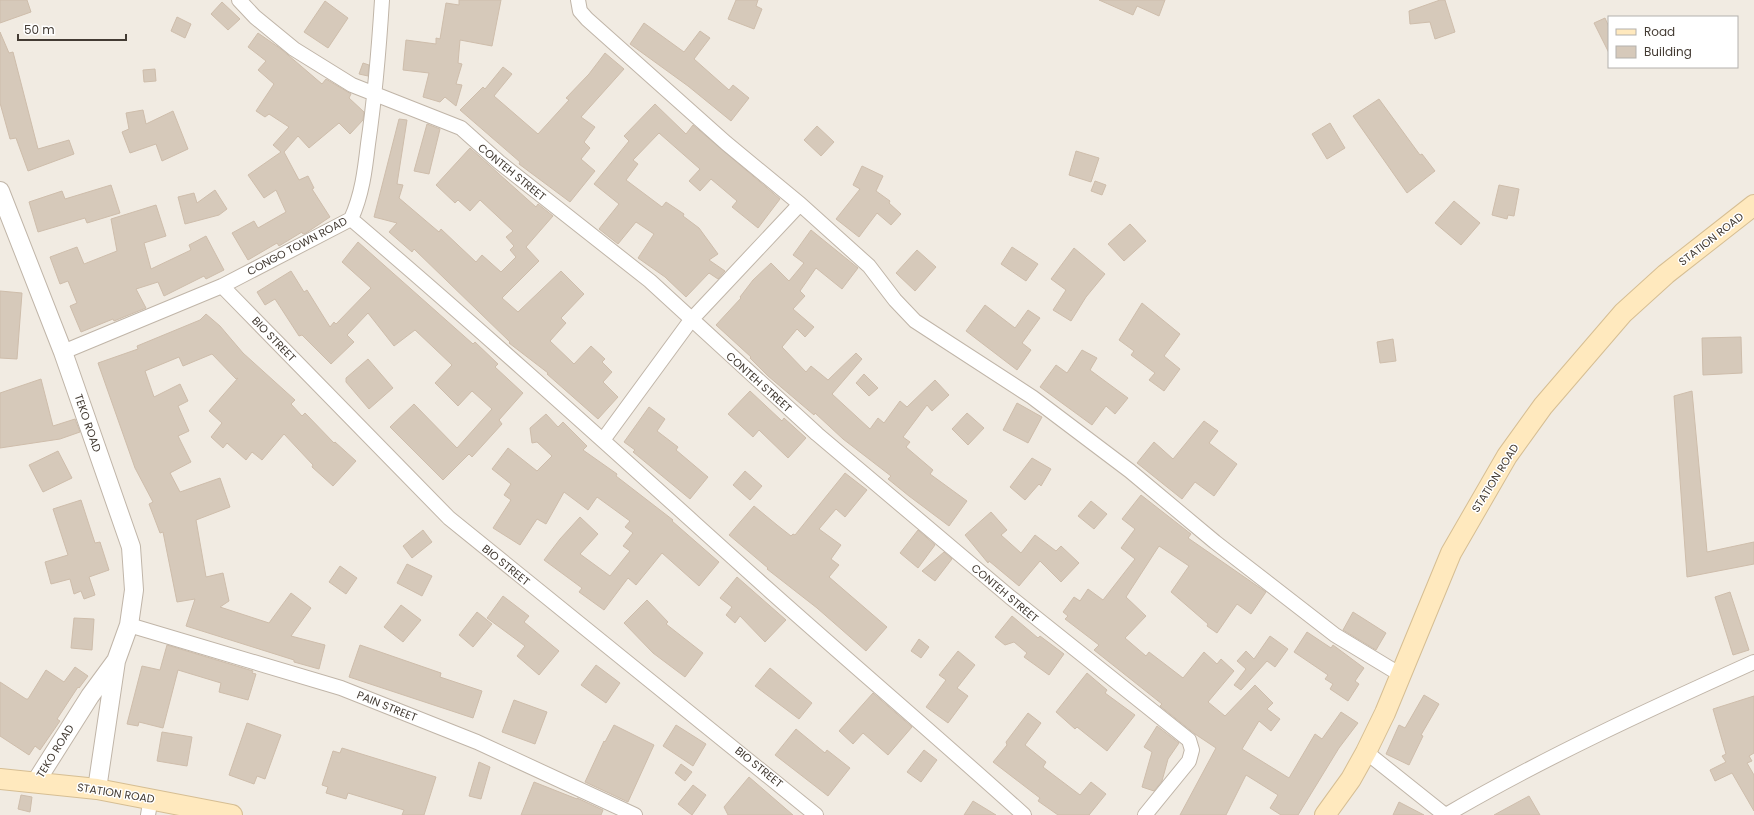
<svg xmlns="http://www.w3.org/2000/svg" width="1754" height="815" viewBox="0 0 1754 815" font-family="Poppins,sans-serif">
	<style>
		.building { fill: #d6c9ba; stroke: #cebdab }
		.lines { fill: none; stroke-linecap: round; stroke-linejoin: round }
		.minor-casing { stroke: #c0b5a8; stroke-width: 16 }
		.tertiary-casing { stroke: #c0b5a8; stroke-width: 20 }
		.secondary-casing { stroke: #d6be93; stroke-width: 22 }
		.minor { stroke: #fff; stroke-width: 14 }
		.tertiary { stroke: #fff; stroke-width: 18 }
		.secondary { stroke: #ffe9be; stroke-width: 20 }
		.labels { text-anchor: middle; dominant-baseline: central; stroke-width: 3; stroke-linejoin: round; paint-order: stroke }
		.street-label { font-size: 11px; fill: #433b33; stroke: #fff }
	</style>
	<rect width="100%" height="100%" fill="#f1ebe2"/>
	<path class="building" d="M0,0h27l4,12 -31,11z
		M459,0h42l-9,46 -32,-6 -2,23 4,1 -6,20 6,1 -6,21 -11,-9 -5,5 -17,-5 6,-24 -26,-3 3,-30 30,4v-6l4,1 6,-36 13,2z
		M736,0h22l-2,6 6,3 -8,20 -26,-10z
		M1099,0h66l-6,16 -22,-10 -4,9z
		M1440,0h5l10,32 -20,7 -5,-17 -20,2 -1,-13z
		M325,1l23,17 -20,30 -24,-16z
		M222,2l18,17 -12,11 -17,-16z
		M177,17l14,7 -6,14 -14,-7z
		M1605,18l4,9v26l-15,-30z
		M644,23l40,29 16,-21 10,7 -16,21 35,31 4,-5 16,13 -18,23 -43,-35 -58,-42z
		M0,32l9,21 4,-1 25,97 31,-9 5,14 -46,17 -12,-33 -6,1 -10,-36z
		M258,33l23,16 41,35 4,-5 25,15 -2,4 15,14 -1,8 -13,14 -11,-11 -30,25 -11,-12 -14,16 15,28 9,-4 6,12 -2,1 18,28 -24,16 -3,1 -1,-2 -23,14 -2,-3 -29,17 -16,-27 22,-12 4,7 28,-16 -10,-22 -12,8 -16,-23 33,-23 -8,-7 16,-18 -20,-13 -4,3 -9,-6 18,-27 -16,-14 8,-9 -18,-14z
		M605,53l19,16 -43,48 14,10 -11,15 6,6 -9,11 14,12 -25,31 -51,-38 1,-2 -60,-52 23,-23 2,2 18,-22 9,7 -18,22 44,38 31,-34 -3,-2 23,-24z
		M363,63l6,2 -1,11 -9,-2z
		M155,69l1,12 -12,1 -1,-12z
		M1379,99l41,56 2,-1 13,17 -28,22 -54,-77z
		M655,104l31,30 7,-9 87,74 -22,29 -26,-21 5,-6 -26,-22 -11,12 -11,-10 11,-12 -41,-36 -26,27 5,4 -12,16 36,27 4,-5 18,12 -1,2 16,12 19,26 -9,6 16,11 -7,8 -9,-6 -23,24 -21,-20 -27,-19 16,-24 -18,-12 -18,22 -19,-15 20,-25 -25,-20 35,-43 -5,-5z
		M143,110l3,14 27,-13 15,38 -26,12 -6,-17 -26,9 -8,-21 7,-3 -3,-16z
		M399,119l8,1 -10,64 6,1 -4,13 40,34 2,-3 35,33 6,-7 19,17 15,-15 -6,-7 4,-4 -8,-9 7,-6 -33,-31 -10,11 -12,-11 -3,3 -19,-18 34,-37 66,59 2,-3 15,12 -27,31 13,14 -37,37 16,14 43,-41 23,23 -23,24 5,5 -16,18 24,23 17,-18 14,13 -3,3 10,10 -9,10 15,15 -20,22 -51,-45 1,-1 -39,-30 1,-1 -96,-93 -2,3 -23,-20 8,-9 -23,-6z
		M1330,123l15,25 -18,11 -15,-25z
		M427,124l13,5 -11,45 -15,-3z
		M817,126l17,16 -13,14 -17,-16z
		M1076,151l23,7 -8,24 -22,-7z
		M862,166l21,10 -7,15 14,10 -1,2 12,11 -10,11 -14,-12 -18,24 -23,-18 24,-30 -7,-4z
		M1095,181l11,4 -4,10 -11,-4z
		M111,185l9,28 -33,10 -2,-5 -47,14 -9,-30 33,-11 3,8z
		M1499,185l20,4 -5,27 -6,-1 -1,4 -15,-4z
		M215,190l12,19 -8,6 -34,9 -7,-27 16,-4 3,10z
		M1454,201l26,22 -19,22 -26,-22z
		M156,205l10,31 -22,7 7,26 40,-19 -2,-5 17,-9 18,34 -18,9 -2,-3 -40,20 -6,-14 -22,7 10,19 -32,13 -1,-2 -32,13 -11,-26 7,-3 -9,-22 -8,3 -10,-27 27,-10 7,17 33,-13 -6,-32z
		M1130,224l16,17 -22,20 -16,-17z
		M811,230l47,38 -16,21 -26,-21 -16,23 5,5 -12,13 21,18 -9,10 -8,-8 -15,18 24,25 5,-6 17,14 28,-27 6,6 -30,35 38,35 8,-11 6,5 16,-22 7,6 28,-27 14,15 -17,16 -5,-6 -24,32 7,5 -4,5 27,23 -3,4 37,27 -18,25 -40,-30 -21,-17 3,-3 -48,-37 -28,-26 -1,2 -46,-39 -18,-18 1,-1 -35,-32 25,-27 -1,-1 13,-17 18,-17 18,18 15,-18 -11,-8z
		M358,242l115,102 2,-2 23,22 -3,3 28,26 -24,27 3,4 -30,33 -3,-3 -26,26 -53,-53 24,-23 43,44 35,-39 -20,-18 -14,15 -23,-23 17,-18 -37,-35 -21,16 -26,-33 -21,22 7,7 -23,22 -29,-29 -3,1 -24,-37 -10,6 -8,-13 34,-21 13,21 3,-2 23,37 4,-5 2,2 35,-36 -29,-26z
		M1012,247l26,17 -12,17 -25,-17z
		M1074,248l31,26 -19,23 -15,24 -18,-11 13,-20 -15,-11z
		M917,250l19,17 -21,24 -19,-18z
		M0,291l22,2 -5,66 -17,-1z
		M1142,303l38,31 -16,22 16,13 -16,22 -15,-11 6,-7 -24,-18 3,-4 -15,-11z
		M985,305l30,23 13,-18 12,8 -18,25 9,7 -14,20 -51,-39z
		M206,314l14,12 23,27 52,47 -4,4 11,12 3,-3 29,30 1,-1 21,19 -23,25 -21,-19 1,-2 -29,-31 -22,26 -10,-8 -6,8 -19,-17 -4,5 -12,-11 11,-14 -13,-12 29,-33 -2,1 -24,-25 -29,12 -4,-9 -34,14 9,26 26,-13 8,17 -10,5 11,25 -11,5 13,26 -21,11 10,19 40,-14 10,29 -34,13 10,57 17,-4 6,28 -9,6 49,16 22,-30 20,15 -20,28 34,9 -6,24 -25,-7v-2l-108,-34 9,-27 -18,3 -14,-70 -3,1 -11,-29 4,-2 -18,-34 -37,-105 40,-14 -1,-3 63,-26z
		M1741,337l1,36 -39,2 -1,-37z
		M1393,339l3,22 -16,2 -3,-21z
		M1082,350l15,8 -7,12 38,28 -13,16 -9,-8 -14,19 -52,-38 16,-22 11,8z
		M368,359l25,29 -24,21 -23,-27v-4z
		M864,374l14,14 -9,8 -13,-13z
		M41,379l12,47 22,-7 5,13 -20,7 -60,9v-55z
		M750,391l32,30 2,-3 22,20 -18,20 -29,-28 -6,7 -25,-23z
		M1692,391l15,161 47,-10v22l-67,13 -13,-181z
		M1017,403l25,14 -14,26 -25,-13z
		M649,407l16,12 -8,12 21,16 -2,3 32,27 -18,22 -57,-47 2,-2 -11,-8z
		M967,413l17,15 -16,17 -16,-16z
		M546,414l12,13 5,-5 24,24 -4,4 34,24 -1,2 57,44 -1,1 47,41 -20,24 -37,-33 -26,32 -8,-7 -24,32 -25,-18 3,-4 -38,-28 16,-21 20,-22 18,17 -18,20 30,22 20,-25 -7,-5 10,-13 -8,-6 5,-6 -33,-24 -9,13 -24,-18 -18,32 -9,-5 -17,26 -27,-17 18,-28 -7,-5 7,-11 -19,-15 16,-21 29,23 15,-15 -15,-14 -5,1 -2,-15z
		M1204,421l14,10 -9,12 28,21 -23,32 -19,-14 -13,17 -45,-36 17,-21 19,17z
		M58,451l14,27 -29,14 -14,-27z
		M1032,458l19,11 -10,17 -2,-2 -14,16 -15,-13z
		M745,471l17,15 -12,14 -17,-15z
		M845,473l22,17 -22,27 -9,-8 -17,20 22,16 -10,14 8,6 -10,12 58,50 -21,24 -49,-43 -50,-39 1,-1 -39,-33 25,-29 23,19 14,11 2,-2 2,1z
		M1141,495l50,39 -3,4 78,54 -15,22 -14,-10 -20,29 -10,-7 1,-2 -37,-32 18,-26 -30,-20 -33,51 20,19 -21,22 21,18 3,-4 34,26 21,-26 13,12 4,-5 13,12 -26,31 17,14 30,-31 18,18 -6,6 13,10 -9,12 -12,-10 -17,28 47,29 26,-44 7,5 19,-27 17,11 -19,25 -41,67h-17l-11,-7 8,-13 -32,-20 -20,40h-46l36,-67 -21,-14 -35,-28 2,-2 -68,-54 5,-5 -34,-26 3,-3 -5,-4 11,-15 6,4 8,-12 15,11 32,-41 -14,-11 14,-19 -13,-10z
		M81,500l14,43 5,-1 9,28 -20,7 6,18 -11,4 -3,-8 -7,3 -4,-15 -19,5 -6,-22 23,-7 -15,-46z
		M1091,501l16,13 -13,15 -16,-13z
		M991,512l16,18 -6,5 20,18 14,-18 21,16 5,-5 18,17 -18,19 -21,-21 -21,25 -30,-25 -1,2 -23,-28z
		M423,530l9,12 -20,16 -9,-12z
		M918,530l17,15 -17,23 -18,-15z
		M944,552l8,7 -17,22 -13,-10z
		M407,564l25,12 -10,20 -25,-13z
		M340,566l17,12 -11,16 -17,-12z
		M737,577l49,43 -21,22 -25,-26 -5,7 -9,-8 6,-8 -12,-9z
		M1730,592l19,58 -16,5 -18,-58z
		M503,596l26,20 -5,6 35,29 -20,24 -22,-19 8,-10 -38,-28z
		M647,600l21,22 -2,2 37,29 -18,24 -32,-24 -29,-30z
		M401,605l20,15 -18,22 -19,-15z
		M477,612l15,12 -19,23 -14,-12z
		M1353,612l33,21 -10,17 -33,-20z
		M1012,616l26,22 2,-2 24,18 -15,21 -25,-18 3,-4 -13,-11 -9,3 -10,-8z
		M74,618l20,1 -2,31 -21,-2z
		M1307,632l24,16 2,-3 31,23 -9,13 4,3 -11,17 -18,-12 3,-5 -8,-5 3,-4 -34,-23z
		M1270,636l18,13 -13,18 -8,-6 -26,29 -7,-5 12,-16 -9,-8 9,-10 8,8z
		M919,639l10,8 -8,11 -10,-7z
		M167,645l86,26 -1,2 4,1 -8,26 -29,-8 2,-9 -43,-13 -15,58 -24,-6 -1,4 -11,-2 15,-58 18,4z
		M360,645l81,28 -1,4 42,14 -9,27 -124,-41z
		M958,651l17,14 -18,23 11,8 -20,27 -22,-16 20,-27 -7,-5z
		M596,665l24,18 -14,20 -25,-18z
		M75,667l13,9 -9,12 -1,-1 -21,32 3,2 -20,29 -5,-4 -6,9 -29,-19v-54l26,17h2l18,-29 18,12z
		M770,668l42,35 -13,16 -44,-33z
		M1087,673l20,17 -2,3 30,22 -28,36 -30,-24 -2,2 -19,-17z
		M873,693l39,34 -24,28 -25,-22 -10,11 -14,-13z
		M1424,695l15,9 -18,31 2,1 -14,29 -23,-11 13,-29 6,3z
		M1754,696v57l-5,3 3,5 -5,2 7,12v36l-22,-38 -17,8 -5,-11 16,-8 -4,-6 4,-2 -13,-45z
		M514,700l33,12 -12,32 -33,-12z
		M1028,713l13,10 -16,22 21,17 -3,5 37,28 11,-13 15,12 -17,21h-31l-20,-14 2,-3 -47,-36 14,-17 -1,-3z
		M247,723l34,12 -16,44 -8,-3 -3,8 -25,-9z
		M614,725l40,20 -26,57 -43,-20 19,-41 1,1z
		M676,725l30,19 -13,22 -30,-20z
		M1157,726l22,17 -11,16 -6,22 -8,10 -12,-4 10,-35 -8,-5z
		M796,729l29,24 2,-3 23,18 -22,28 -53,-41z
		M162,732l30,5 -5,29 -30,-5z
		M342,748l94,29 -12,38h-22l2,-5 -56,-17 -2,6 -20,-6 2,-6 -6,-2 11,-34 7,2z
		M924,750l13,10 -16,22 -14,-10z
		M479,762l11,5 -9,32 -12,-3z
		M681,764l11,8 -7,9 -10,-8z
		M749,777l44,38h-65l-4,-8z
		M534,782l43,17v-1l26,12 -2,5h-80z
		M693,785l13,10 -14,20 -14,-11z
		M21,795l11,2 -2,15 -12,-3z
		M1529,796l11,19h-46z
		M973,801l23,14h-32z
		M1399,802l25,13h-31z"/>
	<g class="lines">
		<g class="minor-casing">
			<path id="minor" d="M239,0l16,17 39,32 58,36 109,43 38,34 151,119 167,153 193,163 179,143 3,10 -3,11 -44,54
				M578,0l2,11 7,8 139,124 74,61 69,62 26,34 20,21 117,76 98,74 85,71 120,93 66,40
				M351,219c142,121 280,247 419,372 84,75 170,148 254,224
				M222,286l227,232 367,297
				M63,352l159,-66 129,-67c11,-24 14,-49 17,-75 7,-48 11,-96 14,-144
				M603,440l88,-120 109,-116
				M129,625l212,63 136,54 158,73
				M1366,752l79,63
				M148,815l3,-17
				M1446,815c99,-58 204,-106 308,-153"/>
		</g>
		<g class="tertiary-casing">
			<path id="tertiary" d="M0,191l63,161 68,195 3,43 -5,35 -13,36 -19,128
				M35,783l55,-87 25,-34"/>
		</g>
		<g class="secondary-casing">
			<path id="secondary" d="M0,779l97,10 135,26
				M1325,815l26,-36 15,-27 19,-39 66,-160 56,-97 36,-50 80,-93 43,-39 88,-69"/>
		</g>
		<use href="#minor" class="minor"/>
		<use href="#tertiary" class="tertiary"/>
		<use href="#secondary" class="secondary"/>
	</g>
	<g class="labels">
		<g class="street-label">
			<text transform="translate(512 172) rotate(39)">CONTEH STREET</text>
			<text transform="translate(1711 239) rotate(-38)">STATION ROAD</text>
			<text transform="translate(297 246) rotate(-28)">CONGO TOWN ROAD</text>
			<text transform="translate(274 339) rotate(46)">BIO STREET</text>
			<text transform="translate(759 382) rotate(42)">CONTEH STREET</text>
			<text transform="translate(88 423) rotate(71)">TEKO ROAD</text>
			<text transform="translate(1495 478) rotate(-58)">STATION ROAD</text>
			<text transform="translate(506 565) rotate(39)">BIO STREET</text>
			<text transform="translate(1005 593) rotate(40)">CONTEH STREET</text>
			<text transform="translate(387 706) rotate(22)">PAIN STREET</text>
			<text transform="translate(55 751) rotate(-58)">TEKO ROAD</text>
			<text transform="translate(759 767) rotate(39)">BIO STREET</text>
			<text transform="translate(116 793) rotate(9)">STATION ROAD</text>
		</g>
	</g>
	<rect x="1608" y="16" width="130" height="52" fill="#ffffff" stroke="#b4b1ad"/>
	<rect x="1616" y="29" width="20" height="6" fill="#ffe9be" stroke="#b4b1ad"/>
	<text x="1644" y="36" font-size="12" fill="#433b33">Road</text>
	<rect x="1616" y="46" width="20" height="12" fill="#d6c9ba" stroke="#b4b1ad"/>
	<text x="1644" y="56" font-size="12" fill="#433b33">Building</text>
	<path d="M18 34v6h108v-6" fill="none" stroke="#433b33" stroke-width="2"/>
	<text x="24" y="34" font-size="12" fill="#433b33" stroke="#ffffff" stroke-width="3" paint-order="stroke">50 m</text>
</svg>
